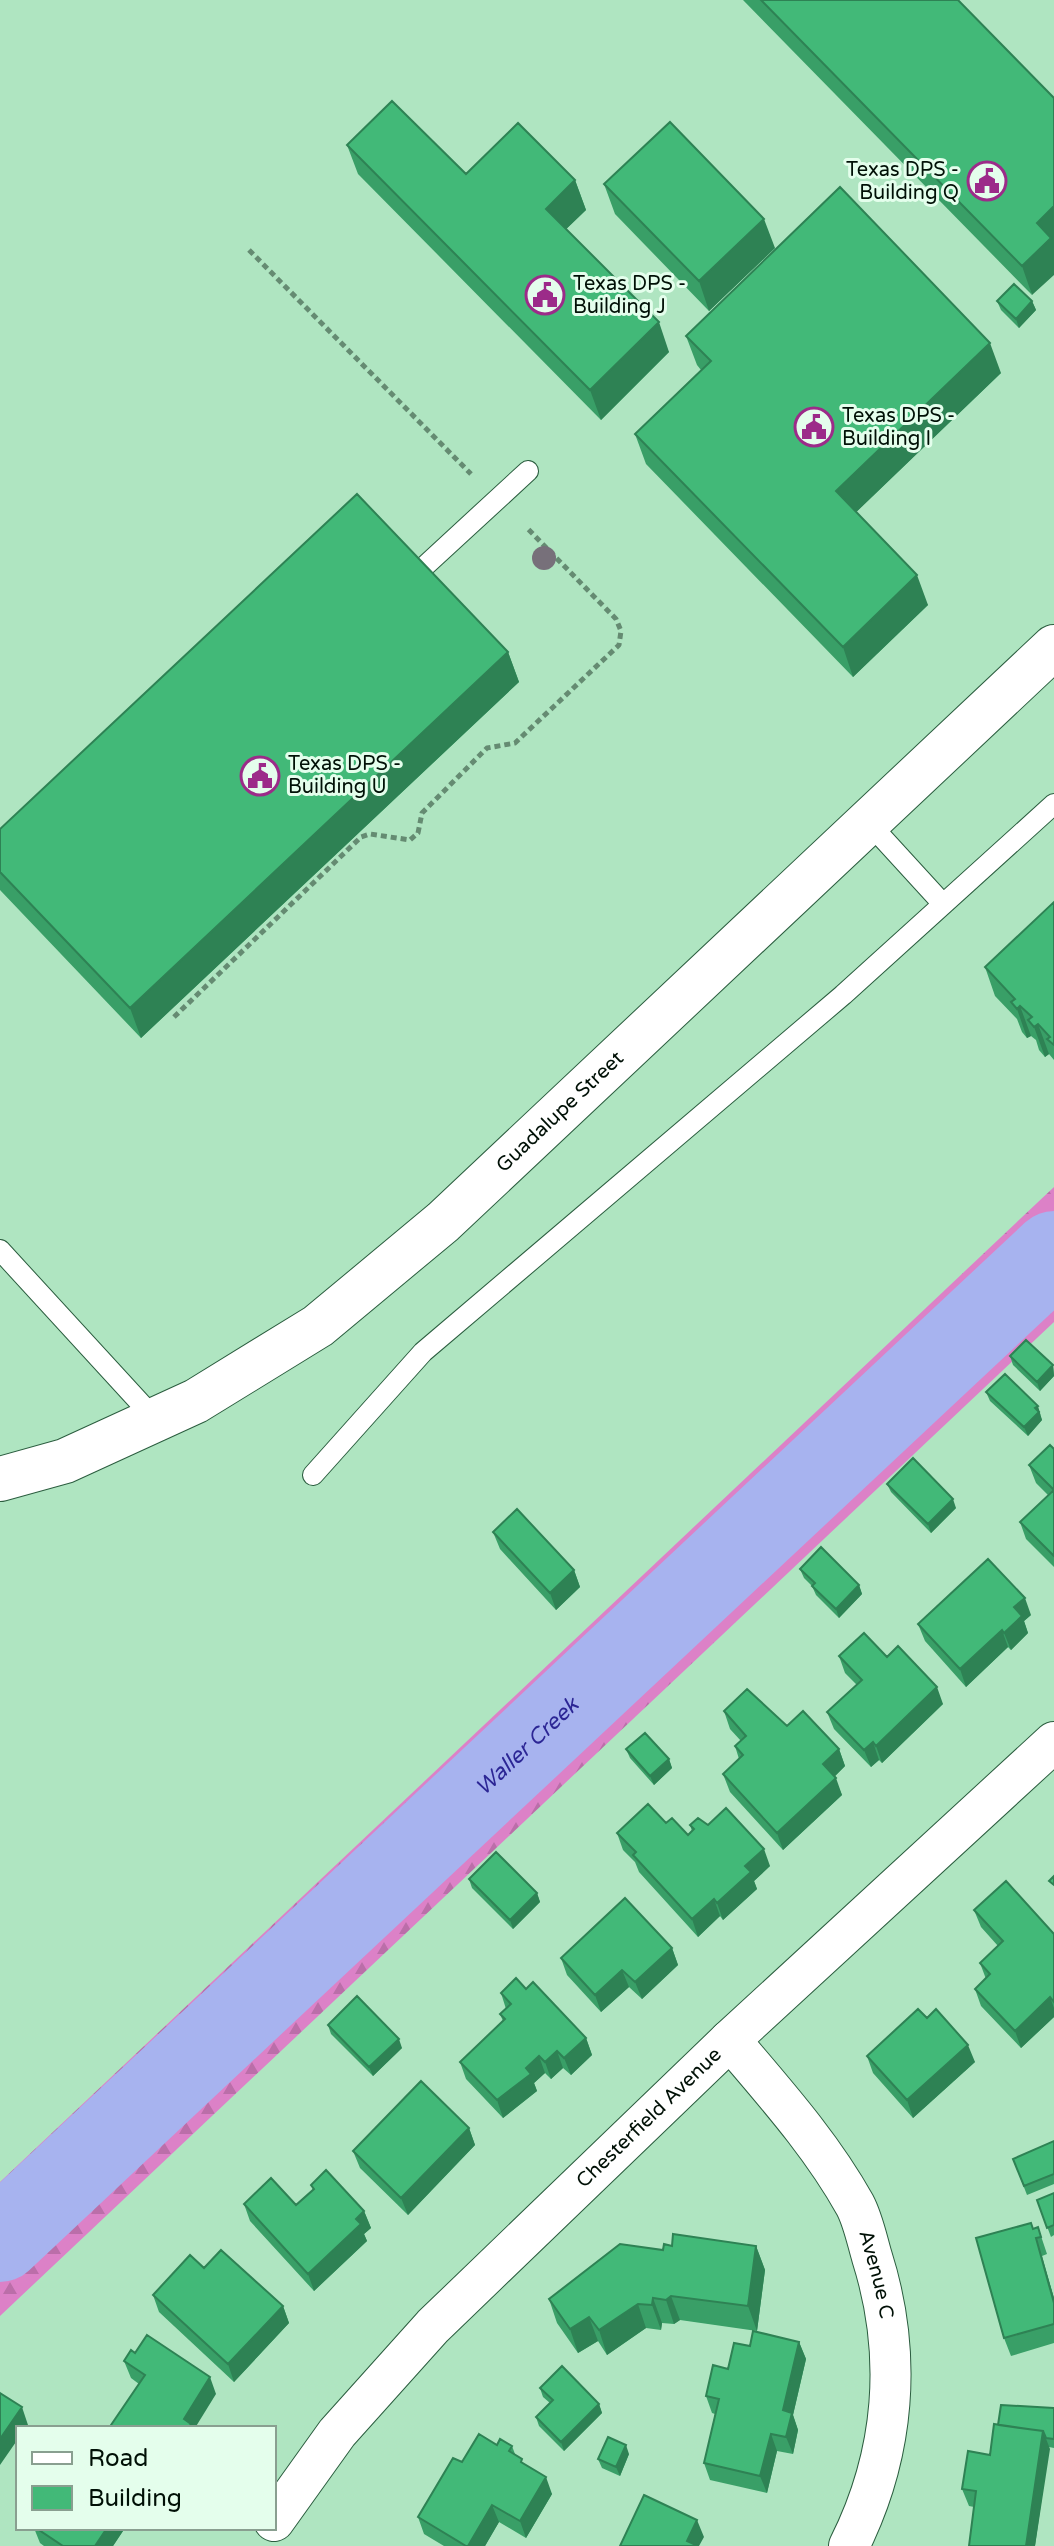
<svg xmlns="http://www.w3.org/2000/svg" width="1054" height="2546" viewBox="0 0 1054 2546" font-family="'Varela Round',sans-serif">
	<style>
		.forest { fill: url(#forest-firs) }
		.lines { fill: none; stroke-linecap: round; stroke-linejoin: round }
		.river { stroke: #a7b3ef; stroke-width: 84 }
		.lane-casing { stroke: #2b5d3f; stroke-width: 22 }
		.street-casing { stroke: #2b5d3f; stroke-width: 42 }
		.secondary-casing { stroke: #2b5d3f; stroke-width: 46 }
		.path { stroke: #658b72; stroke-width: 5; stroke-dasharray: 6 4; stroke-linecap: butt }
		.lane { stroke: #fff; stroke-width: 20 }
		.street { stroke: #fff; stroke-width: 40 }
		.secondary { stroke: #fff; stroke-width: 44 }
		.tree { fill: #77707a }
		.wall { fill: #399f67 }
		.shaded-wall { fill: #2e8254 }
		.building { fill: #42b978; stroke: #2e8254; stroke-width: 2 }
		.labels { text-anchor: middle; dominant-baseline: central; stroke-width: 6; stroke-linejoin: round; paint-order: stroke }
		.poi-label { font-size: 20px; fill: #001006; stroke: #e4feec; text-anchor: start }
		.street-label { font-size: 20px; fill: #001006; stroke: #e4feec }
		.water-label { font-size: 22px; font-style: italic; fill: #2c2695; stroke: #e4feec }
	</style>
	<defs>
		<pattern id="forest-firs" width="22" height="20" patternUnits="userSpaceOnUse" patternTransform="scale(2)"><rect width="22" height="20" fill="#dc81c7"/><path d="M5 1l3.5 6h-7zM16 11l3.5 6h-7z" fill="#bb6ea9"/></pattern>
	</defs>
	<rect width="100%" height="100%" fill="#afe5c1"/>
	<path class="forest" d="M1054,1187v135l-1054,994v-134z"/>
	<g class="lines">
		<path class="river" id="s1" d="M0,2240l1054,-987"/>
		<g class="lane-casing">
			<path id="lane" d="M426,565l102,-94
				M868,822l75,82
				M0,1250l155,169
				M313,1475l110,-123 420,-357 211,-191"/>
		</g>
		<g class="street-casing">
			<g id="street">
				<path id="s2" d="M730,2040c44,52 91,104 125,165 8,15 12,35 17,52 31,98 23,197 -23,289"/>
				<path id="s3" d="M274,2521l63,-88 96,-107 297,-286 324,-298"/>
			</g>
		</g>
		<g class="secondary-casing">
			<g id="secondary">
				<path id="s4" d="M0,1479l65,-18 131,-60 122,-75 125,-104 611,-575"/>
			</g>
		</g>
		<path class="path" d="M249,250l222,224
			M174,1017l187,-180 9,-3 40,6 8,-7 4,-20 65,-65 28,-5 104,-98 2,-14 -5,-12 -89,-91"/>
		<use href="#lane" class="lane"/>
		<use href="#street" class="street"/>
		<use href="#secondary" class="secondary"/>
	</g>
	<circle class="tree" cx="544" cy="558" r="12"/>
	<path class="wall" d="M743,0h215l74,295z
		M347,145l119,29 109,6 11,30 -20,19 103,123 -68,68 -243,-246z
		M604,184l171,64 -66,63 -94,-97z
		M997,301h35l4,9 -17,18 -18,-18z
		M686,336l315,37 -145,139 72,93 -75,72 -207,-213 -11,-30 66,-64 -4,-5z
		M508,652l11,30 -378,356 -141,-148v-61z
		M1054,902v158l-5,-6 -4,3 -6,-7 -3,-10 -5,-4 -4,2 -5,-6 -5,-13 -22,-23 -10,-29z
		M1010,1356l43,9 1,11 -14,15 -27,-26z
		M986,1392l55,23h-1l2,5 -14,16 -38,-35z
		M1054,1449v118l-28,-28 -6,-17 28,-27 -12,-12 -7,-18z
		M887,1484l69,24 -25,25 -40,-41z
		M493,1532l81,38 6,17 -24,23 -56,-61z
		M800,1569l59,16 3,9 -23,24 -23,-23 -4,-9 -8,-8z
		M1031,1615l-7,6 4,12 -17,17 -3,-3 -42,40 -41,-46 -7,-17z
		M839,1656l48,1 56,47 -61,59 -3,-3 -8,7 -37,-38 -7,-17 30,-27 -12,-12z
		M724,1711l63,15 52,23 6,17 -11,11 8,18 -59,55 -53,-58 -7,-18 16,-15 -4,-13 6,-5 -11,-12z
		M626,1749l43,10 3,9 -18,17 -24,-27z
		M666,1823l22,12 4,-4 -2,-6 80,41 -16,15 3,8 -34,31 -3,-4 -22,21 -59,-65 -4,-10 -12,-12 -6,-17z
		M469,1879l68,14 3,9 -27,27 -41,-41z
		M974,1910l80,24v83l-33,31 -40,-42 -6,-17 11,-10 -6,-16 18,-17 -17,-19z
		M672,1948l6,17 -36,34 -13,-12 -28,25 -34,-37 -6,-17z
		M526,1989l60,49 6,17 -21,20 -8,-7 -12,11 -6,-6 -11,10 3,8 -34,27 -37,-39 -6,-17 43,-41 -3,-7 6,-5 -5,-16z
		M927,2018l48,44 -62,56 -40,-45 -6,-17z
		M328,2025l74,23 -29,28 -42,-42z
		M469,2128l6,17 -67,70 -48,-47 -7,-17z
		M1054,2141v43l-27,11 -14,-36z
		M311,2185l53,26 7,17 -7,6 3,7 -53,50 -64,-70 -6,-17 52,1 17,-15z
		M1054,2193v42l-3,2 -14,-37z
		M1038,2227l9,27 -5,2 12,42v45l-43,13 -7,-18 29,-109z
		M672,2246h84l9,24 -8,61 -77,-11 -6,4 -12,-1 -1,7 -15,-2 -39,27 -9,-14 -20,12 -21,-30 -8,-24z
		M204,2268l79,38 6,17 -55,59 -75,-70 -6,-17z
		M799,2342l7,17 -13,56 5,15 -5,24 -16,-3 -10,42 -57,-13 -6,-17 11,-49 -3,-1 -6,-17 22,-27 22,-23z
		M135,2353l81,41 -77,-10 -8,-6 -7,-17z
		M540,2388l59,16 3,9 -38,38 -25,-25 -3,-9 14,-14 -7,-6z
		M1054,2408v40l-5,-1 -14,99h-66l5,-39 -5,-1 -7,-17 28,-34 8,-30z
		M497,2445l15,1 3,8 37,40 -26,44 -27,-16 -14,24h-41l-20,-12 -6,-17 44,-55z
		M629,2454l-9,22 -18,-8 -4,-9z
		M34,2528h91l-12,18h-69l-4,-3z"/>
	<path class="shaded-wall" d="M575,180l11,30 -29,28 -11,-29z
		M1054,206v69l-22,20 -10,-29 15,-43z
		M764,219l11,29 -66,63 -10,-30z
		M1032,301l4,9 -17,18 -3,-9z
		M659,322l10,30 -68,68 -11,-30z
		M990,343l11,30 -154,148 -11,-30z
		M917,575l11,30 -75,72 -10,-30z
		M508,652l11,30 -378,356 -11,-30z
		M1020,1006l11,30 -4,2 -10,-29z
		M1038,1024l11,30 -4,3 -11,-30z
		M1053,1365l1,11 -14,15 -3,-9z
		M1038,1406l4,14 -14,16 -4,-9 11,-19z
		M953,1499l3,9 -25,25 -3,-9z
		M574,1570l6,17 -24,23 -6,-17z
		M859,1585l3,9 -23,24 -3,-9z
		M1025,1598l6,17 -7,6 4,12 -17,17 -7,-17 10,-26z
		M1002,1630l6,17 -42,40 -6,-18z
		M937,1687l6,17 -61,59 -6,-17z
		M873,1742l6,18 -8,7 -7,-17z
		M839,1749l6,17 -16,16 -6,-18z
		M669,1759l3,9 -18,17 -4,-9z
		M836,1778l6,17 -59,55 -6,-17z
		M764,1849l6,17 -16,15 3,8 -34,31 -6,-17 28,-37z
		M537,1893l3,9 -27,27 -3,-9z
		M714,1899l6,17 -22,21 -6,-18z
		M672,1948l6,17 -36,34 -7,-17z
		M622,1970l7,17 -28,25 -6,-17z
		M1050,1997l4,11v9l-33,31 -6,-17z
		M586,2038l6,17 -21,20 -7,-17z
		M399,2039l3,9 -29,28 -4,-9z
		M968,2045l7,17 -62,56 -6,-18z
		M557,2051l6,17 -12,11 -6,-17z
		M539,2056l6,17 -11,10 3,8 -34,27 -6,-18z
		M469,2128l6,17 -67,70 -7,-17z
		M364,2211l7,17 -7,6 3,7 -53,50 -6,-17 48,-55z
		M1036,2238l18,60v5z
		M756,2246l9,24 -8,61 -9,-25z
		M671,2296l9,24 -6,4 -8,-24z
		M653,2298l9,25 -1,7 -9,-25z
		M638,2304l8,24 -39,27 -8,-25z
		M283,2306l6,17 -55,59 -6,-18z
		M589,2317l9,24 -20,12 -8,-24z
		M799,2342l7,17 -13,56 5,15 -5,24 -7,-17 -3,-27z
		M210,2377l6,17 -21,34h-8l-3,-9z
		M599,2404l3,9 -38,38 -3,-9z
		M22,2407l6,18 -2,3h-8v11l-18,26v-26z
		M1043,2431l7,18 -15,97h-9z
		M771,2434l6,17 -10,42 -7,-17z
		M626,2445l3,9 -9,22 -4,-9z
		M546,2477l6,17 -26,44 -6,-17z
		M492,2505l7,17 -14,24h-17z
		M697,2520l7,17 -5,9h-10l-2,-5z
		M107,2528h18l-12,18h-18z"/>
	<path class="building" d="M761,0h197l96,98v108l-17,17 14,15 -29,28z
		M392,101l74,73 52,-51 57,57 -29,29 113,113 -69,68 -243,-245z
		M670,122l94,97 -65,62 -95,-97z
		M840,187l150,156 -154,148 81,84 -74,72 -208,-213 76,-73 -25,-25z
		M1014,284l18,17 -16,18 -19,-18z
		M357,494l151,158 -378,356 -130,-136v-43z
		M1054,902v143l-7,-6 3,-2 -12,-13 -4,3 -6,-7 4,-3 -12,-11 -3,3 -6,-7 4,-3 -30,-32z
		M1026,1340l27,25 -16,17 -27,-26z
		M1005,1374l33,32 -3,2 4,4 -15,15 -38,-35z
		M1050,1445l4,4v107l-34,-34 34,-32 -25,-25z
		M913,1458l40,41 -25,25 -41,-40z
		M517,1509l57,61 -24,23 -57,-61z
		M821,1547l38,38 -23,24 -24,-23 3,-3 -15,-14z
		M988,1559l37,39 -11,9 8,9 -18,17 -2,-3 -42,39 -42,-45z
		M864,1633l23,24 11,-11 39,41 -61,59 -3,-4 -9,8 -37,-38 35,-32 -23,-24z
		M747,1689l40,37 16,-15 36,38 -16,15 13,14 -59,55 -54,-59 20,-19 -8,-9 11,-10 -22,-25z
		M645,1733l24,26 -19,17 -24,-27z
		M648,1804l18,19 6,-5 16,17 6,-6 -4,-4 8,-7 10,7 18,-17 38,41 -19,17 6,6 -34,31 -3,-4 -22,20 -59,-64 3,-3 -19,-19z
		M496,1852l41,41 -27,27 -41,-41z
		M1054,1876v9l-5,-4z
		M1006,1881l48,53v68l-4,-5 -35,34 -40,-42 15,-15 -10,-11 23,-22 -29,-31z
		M625,1898l47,50 -37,34 -13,-12 -27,25 -34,-37z
		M516,1978l10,11 7,-7 53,56 -22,20 -7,-7 -12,11 -6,-6 -13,12 5,6 -34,26 -37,-38 45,-43 -5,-5 11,-10 -10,-11z
		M357,1996l42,43 -30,28 -41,-42z
		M918,2009l9,9 9,-9 32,36 -61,55 -40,-44z
		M421,2081l48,47 -68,70 -48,-47z
		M1054,2141v33l-30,12 -11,-27z
		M326,2170l38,41 -8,8 5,5 -53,50 -64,-70 27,-26 25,27 18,-16 -3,-4z
		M1054,2193v32l-7,3 -10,-28z
		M1031,2223l2,6 5,-2 3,10 -5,1 18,65v21l-50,14 -28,-100z
		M673,2234l83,12 -8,60 -77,-10 -5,4 -13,-2 -1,7 -14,-1 -39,26 -10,-13 -19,12 -21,-30 71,-55 43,6 1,-6 8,2z
		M221,2250l62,56 -55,58 -75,-69 37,-40 14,13z
		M753,2331l46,11 -16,68 9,3 -6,24 -15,-3 -11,42 -56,-13 15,-64 -13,-3 7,-31 15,4 6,-26 16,3z
		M147,2335l63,42 -26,42 7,5 -3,4h-79l36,-53 -21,-14 7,-11 4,3z
		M562,2366l37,38 -38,38 -25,-25 17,-17 -13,-12z
		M0,2393l22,14 -22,32z
		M1001,2405l53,3v31l-8,-1 -3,-7 -45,-6z
		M994,2424l49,7 -17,115h-57l7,-55 -14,-2 6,-38 22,4z
		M479,2434l18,11 3,-6 12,7 -3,5 13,8 -1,3 25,15 -26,44 -28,-16 -24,41h-2l-48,-29 35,-59 9,4z
		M608,2437l18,8 -10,22 -18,-8z
		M644,2495l53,25 -10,21 11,5h-78z
		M36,2528h71l-12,18h-32z"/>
	<defs>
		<g id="civic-ring" transform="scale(2)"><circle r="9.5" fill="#e4feec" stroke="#9c2b89" stroke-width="1.5"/><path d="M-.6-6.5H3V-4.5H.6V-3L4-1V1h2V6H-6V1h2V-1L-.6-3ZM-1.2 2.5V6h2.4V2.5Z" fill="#9c2b89"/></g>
	</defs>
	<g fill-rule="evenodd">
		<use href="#civic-ring" x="987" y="181"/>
		<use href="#civic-ring" x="545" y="295"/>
		<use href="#civic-ring" x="814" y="427"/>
		<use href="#civic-ring" x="260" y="776"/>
	</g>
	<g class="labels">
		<g class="poi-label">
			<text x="959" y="170" text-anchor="end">Texas DPS -<tspan x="959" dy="23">Building Q</tspan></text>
			<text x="573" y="284">Texas DPS -<tspan x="573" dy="23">Building J</tspan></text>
			<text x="842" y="416">Texas DPS -<tspan x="842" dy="23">Building I</tspan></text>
			<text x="288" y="764">Texas DPS -<tspan x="288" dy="23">Building U</tspan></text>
		</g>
		<g class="street-label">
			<text stroke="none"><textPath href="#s4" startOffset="678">Guadalupe Street</textPath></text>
			<text stroke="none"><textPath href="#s3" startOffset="552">Chesterfield Avenue</textPath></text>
			<text stroke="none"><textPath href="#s2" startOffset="280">Avenue C</textPath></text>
		</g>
		<g class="water-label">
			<text stroke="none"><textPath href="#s1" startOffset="722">Waller Creek</textPath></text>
		</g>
	</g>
	<rect x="16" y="2426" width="260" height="104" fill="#e4feec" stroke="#899f90" stroke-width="2"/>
	<rect x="32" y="2452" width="40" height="12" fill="#ffffff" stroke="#899f90" stroke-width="2"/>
	<text x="88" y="2466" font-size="24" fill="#001006">Road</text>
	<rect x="32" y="2486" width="40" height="24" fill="#42b978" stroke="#899f90" stroke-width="2"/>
	<text x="88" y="2506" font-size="24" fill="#001006">Building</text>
</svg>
